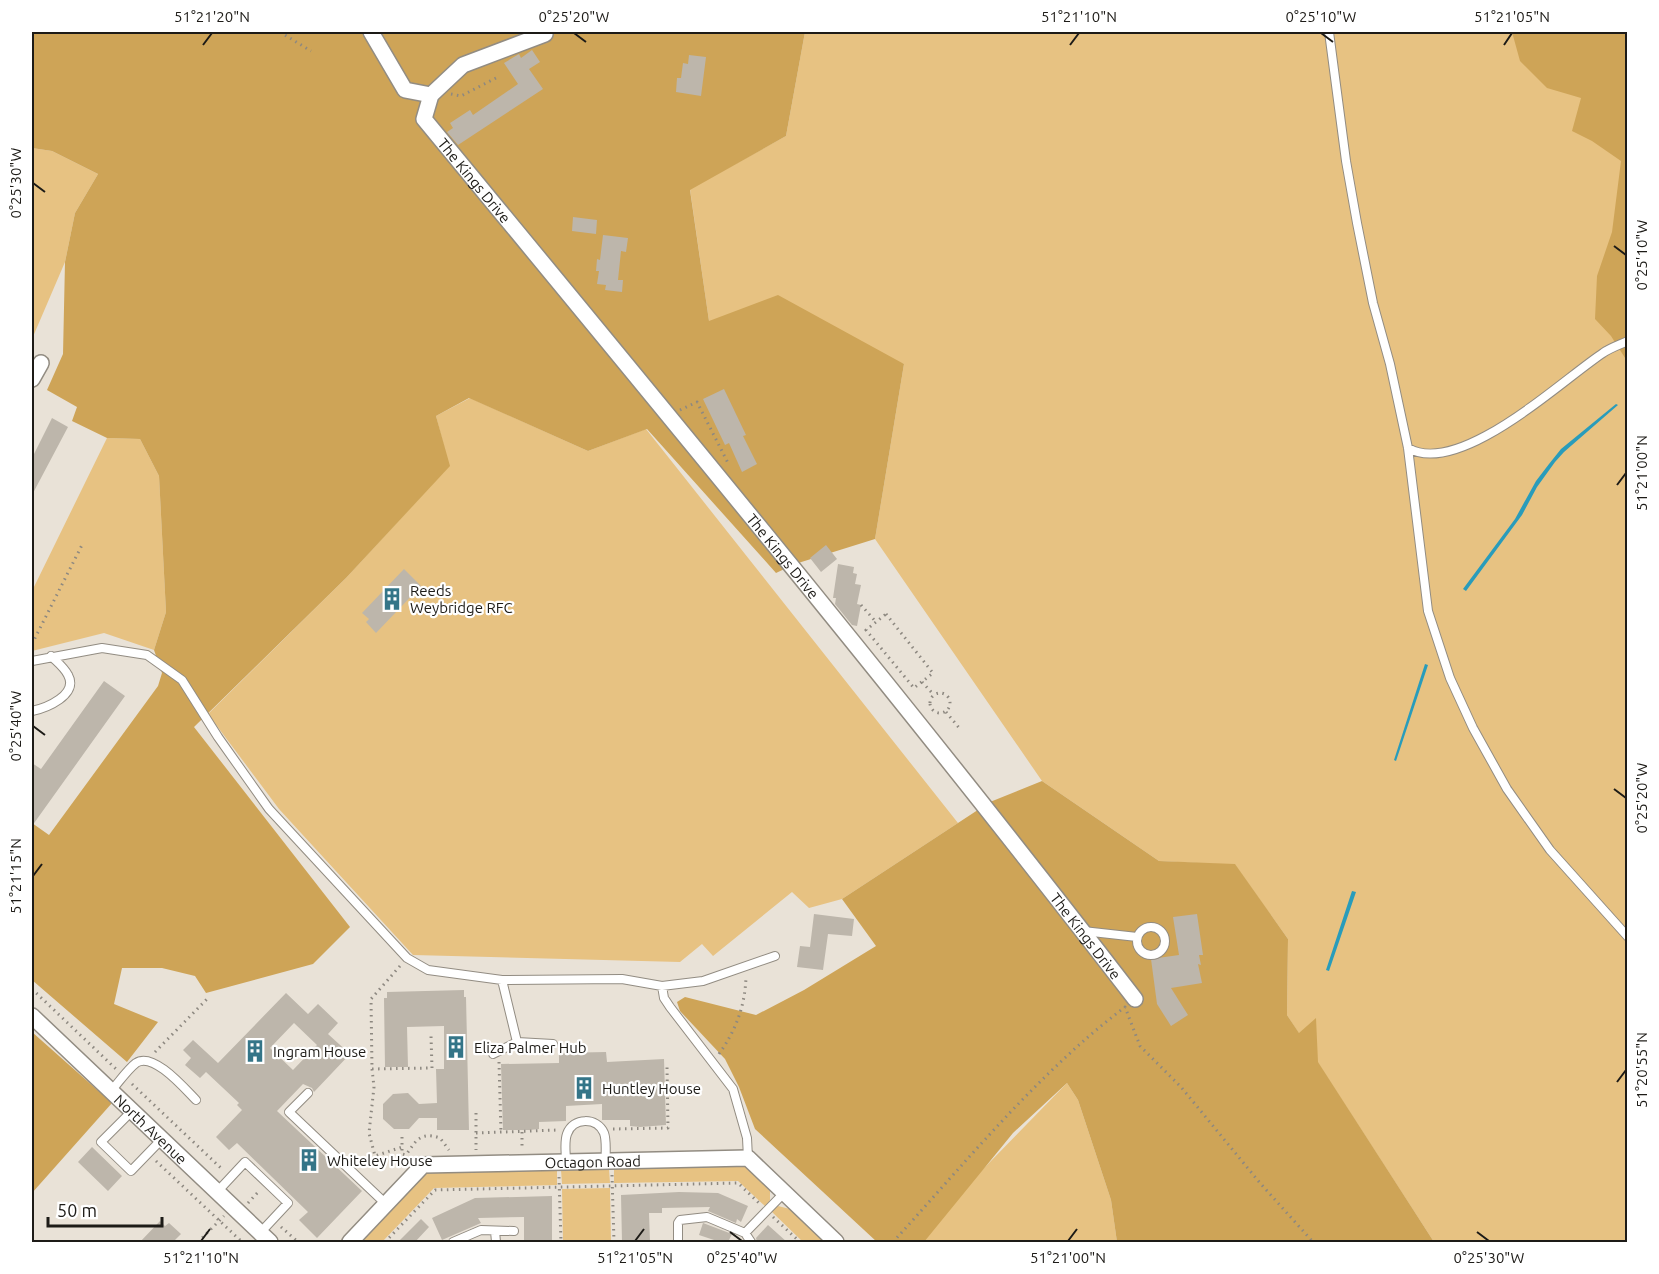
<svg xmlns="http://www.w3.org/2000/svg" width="1659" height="1274" viewBox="0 0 1659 1274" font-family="Ubuntu,sans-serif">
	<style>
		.green { fill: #e7c282 }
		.forest { fill: #cea457 }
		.water { fill: #299cbb }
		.building { fill: #bdb6ab; fill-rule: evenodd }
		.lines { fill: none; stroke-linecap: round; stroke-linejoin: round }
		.lane-casing { stroke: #928c82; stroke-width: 10 }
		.street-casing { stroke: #928c82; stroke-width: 18 }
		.path { stroke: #8d8880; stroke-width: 3; stroke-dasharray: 1.5 4.5; stroke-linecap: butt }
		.lane { stroke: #fff; stroke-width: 8 }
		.street { stroke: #fff; stroke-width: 15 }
		.ticks { fill: none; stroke: #1d1b17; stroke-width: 2 }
		.labels { text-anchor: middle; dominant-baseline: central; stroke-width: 4.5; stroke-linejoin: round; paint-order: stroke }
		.street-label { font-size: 15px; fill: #1d1b17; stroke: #fff }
		.poi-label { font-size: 15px; fill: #1d1b17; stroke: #fff; text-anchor: start }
		.neatline { fill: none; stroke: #1d1b17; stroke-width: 2 }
		.ticks-label { font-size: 15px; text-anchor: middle; fill: #1d1b17 }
	</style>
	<rect width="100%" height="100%" fill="#e9e2d7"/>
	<path class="green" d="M805,32h822v1210h-193l-147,-227 1,-76 -53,-74 -76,-4 -117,-80 -167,-242 29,-175 -195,-43 -19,-132 96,-53z
		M32,148l20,3 46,23 -23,39 -10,49 -33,77z
		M470,398l118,53 58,-22 312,394 -116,76 -33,9 -17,-16 -79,64 -11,-12 -22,18 -267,-7 -134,-146 -71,-95 138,-136 103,-112 -13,-50z
		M107,438l33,1 19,37 7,136 -12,38 -50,-17 -72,18v-60z
		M1067,1083l11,17 33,100 6,42h-205z
		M745,1164l25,27v9l-4,7 -28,-26 -124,2v-15z
		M609,1169l1,14 -48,1 -1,-14z
		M557,1170v15l-123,3 -52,54h-22l66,-69z
		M610,1188l1,54h-48l-1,-53z
		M778,1206l12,3 36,33h-23l-32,-31z"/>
	<path class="forest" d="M32,32h773l-19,104 -96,54 19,131 69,-26 126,69 -29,175 -80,25 -19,9 -129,-144 -59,22 -119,-53 -33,18 14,50 -104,112 -152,149 156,200 -37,37 -107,29 -11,-17 -33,-8h-40l-8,36 44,18 -31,40 -95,-82v-157l17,12 109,-149 4,-13 -8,-23 12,-38 -7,-136 -19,-37 -33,-1 -35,-17 5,-14 -30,-17 16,-36 2,-92 10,-49 23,-39 -46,-23 -20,-3z
		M1512,32h115v329l-16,-25 -16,-17 2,-43 15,-44 9,-71 -29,-20 -20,-10 9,-33 -34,-10 -27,-27z
		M1042,781l117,80 76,3 53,75 -1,76 12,18 17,-15 2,44 116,180h-317l-6,-42 -33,-100 -11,-17 -54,50 -89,109h-47l-122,-113 -16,-42 -14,-28 -45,-48 -3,-9 8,-5 71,18 48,-25 72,-44 -34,-47 148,-97z
		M32,1032l80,71 -80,90z"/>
	<path class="water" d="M1616,404l2,1 -54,47 -9,10 -18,25 -15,28 -56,76 -3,-2 52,-70 21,-38 13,-17 12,-15z
		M1425,664l3,1 -32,96 -2,-1z
		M1352,891l4,1 -27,79 -3,-1z"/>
	<path class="building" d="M532,50l8,12 -11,7 14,20 -85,56 -11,-13 6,-4 -3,-5 20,-13 3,5 45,-31 -14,-21 15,-9 2,4z
		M689,55l17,2 -5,39 -25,-4 1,-14h4l2,-15 5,1z
		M573,217l24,3 -1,14 -24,-3z
		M603,235l25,3 -2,14 -5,-1 -3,29h5l-1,12 -17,-2 1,-5 -9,-1 2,-13h-3l1,-12 3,1z
		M724,389l22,46 -3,1 14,28 -15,8 -13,-29 -4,2 -22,-46z
		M52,418l16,9 -36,68v-37z
		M826,545l11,14 -16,13 -11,-14z
		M838,564l16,3 -1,6 4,1 -2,10 6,1 -4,19 4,1 -4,21 -5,-1 -17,-21 1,-6h-3z
		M404,569l17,17 -45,47 -10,-11 3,-3 -7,-6z
		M104,681l21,15 -93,130v-63l9,6z
		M814,914l40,5 -2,17 -24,-2 -5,36 -26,-3 3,-21 10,1z
		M1197,914l6,41h-4l2,10 -3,-1 4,19 -31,5 17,27 -17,11 -14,-22 -6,-45 28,-4 -6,-38z
		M464,990v7h2l3,133h-32v-12h-18l-10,11h-15l-11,-10v-15l10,-10 15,-1 11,11 18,-1 -1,-34h8v-43l-37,1 1,40h-23l-1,-69h3v-6z
		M286,993l22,21 10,-10 20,19 -10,11 22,20 -36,38 -2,-4 -9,-4 -26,27 85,80 -45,47 -18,-18 9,-8 -71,-69 -8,7 -13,-13 26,-27 -5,-5 2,-2 -33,-31 -6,6 -15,-13 6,-7 -8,-8 10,-10 25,23zM294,1023l23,22 -24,25 -23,-22z
		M606,1052l1,10 57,-3 2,66 -26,2 -10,-1v-6h-28v-16l-36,2v15l-27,1v7l-10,1h-26l-2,-66 58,-1v-10z
		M92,1147l30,29 -14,15 -30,-29z
		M679,1192l39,1 30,13 -7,16 -4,-3 -1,4 -28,-12 2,-4 -48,1v5h-13l1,29h-28l-1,-47z
		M552,1196v46h-28v-25l-46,1 3,5 -39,17 -10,-22 43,-20z
		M421,1219l8,8 -14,15h-17z
		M160,1221l5,5 4,-3 12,11 -8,8h-33z
		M703,1223l29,11 -4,8h-8l-21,-7z
		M768,1225l19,17h-30l-1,-4z"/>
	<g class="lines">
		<g class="lane-casing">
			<path id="lane" d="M1329,32l17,129 11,62 16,80 17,61 18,84 20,163 22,67 23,50 34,61 43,61 78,87
				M1408,448c51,30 154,-68 195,-95 7,-5 16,-8 25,-12
				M32,661l70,-13 45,7 35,25 36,57 51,72 138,149 21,12 74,10 120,-1 40,7 41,-5 72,-25
				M32,711c14,-3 47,-16 36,-36 -4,-8 -11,-13 -17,-19
				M1137 941a14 14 0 1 1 28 0a14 14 0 1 1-28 0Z
				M1083,931l54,6
				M502,980l15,62
				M662,986l2,12 6,9 63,82 14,49 1,20
				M493,1054l24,-12 36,2
				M111,1091c8,-9 16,-21 25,-28 17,-12 49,26 60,37
				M308,1093l-19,19 97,92
				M132,1111l-31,31 30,29 31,-32
				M566,1162c0,-9 -2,-20 1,-28 6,-17 30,-17 37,-1 3,8 1,19 2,28
				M217,1192l28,-30 43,41 -28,30
				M495,1231l1,11
				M745,1233l39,-40
				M453,1242l28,-12 33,1
				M678,1242v-19l2,-3 27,-3 38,16 6,9"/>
		</g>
		<g class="street-casing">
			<g id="street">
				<path d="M371,32l34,58 26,5"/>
				<path id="s1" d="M545,34l-82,31 -32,30 -7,24c240,291 481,581 711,880"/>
				<path d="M32,379l9,-16"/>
				<path id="s2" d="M32,1016l238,226"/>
				<path id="s3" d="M350,1242l73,-77 325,-7 88,84"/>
			</g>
		</g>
		<path class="path" d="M280,32l31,19
			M451,94l10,2 35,-18
			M680,410l17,-8 31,61
			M861,605l15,17
			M886,614l47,59 -19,15 -48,-58z
			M32,644l50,-99
			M922,682l12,13
			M930 703a10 10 0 1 1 20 0a10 10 0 1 1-20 0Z
			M946,712l14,17
			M400,966l-29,33 1,70 60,-1 -1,-32
			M32,989l84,80
			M155,1052l54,-55
			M719,1054c17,-24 26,-48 27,-77
			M499,1062l2,70
			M372,1069l2,18 -5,46 6,23 27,-9
			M132,1084l91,86
			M476,1113v37
			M613,1129l55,-1 -1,-61
			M522,1132v16
			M476,1133l82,-3
			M402,1137v17l4,1c10,-14 14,-24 34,-17l9,12
			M156,1161l86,81
			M612,1175l2,67
			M559,1177l2,65
			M248,1203l12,-13
			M773,1217l27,25
			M281,1227l17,15
			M198,1242l26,-26
			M385,1242l50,-52 303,-7 22,21
			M893,1242c73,-80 145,-169 232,-235l15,39 41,41 79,96 53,59"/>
		<use href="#lane" class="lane"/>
		<use href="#street" class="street"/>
	</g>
	<path class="ticks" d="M574,33l12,9M1321,33l12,9M203,45l9,-12M1070,45l9,-12M1504,45l8,-12M33,183l12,9M1614,246l12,9M1617,485l9,-12M33,726l12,9M1614,789l12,9M33,876l9,-12M1617,1082l9,-12M730,1232l12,9M1477,1232l12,9M201,1241l9,-12M635,1241l9,-12M1068,1241l9,-12"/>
	<defs>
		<g id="building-bare" transform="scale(1.8)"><path d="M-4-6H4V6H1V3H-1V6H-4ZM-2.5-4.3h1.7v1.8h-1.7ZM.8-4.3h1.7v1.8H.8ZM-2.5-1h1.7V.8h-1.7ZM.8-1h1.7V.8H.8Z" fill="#347588" stroke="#fff" stroke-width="2.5" paint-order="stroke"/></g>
	</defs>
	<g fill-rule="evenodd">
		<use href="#building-bare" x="392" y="599"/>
		<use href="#building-bare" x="456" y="1047"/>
		<use href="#building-bare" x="255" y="1051"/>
		<use href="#building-bare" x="584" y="1088"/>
		<use href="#building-bare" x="309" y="1160"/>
	</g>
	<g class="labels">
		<g class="street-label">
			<text stroke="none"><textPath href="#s1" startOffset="236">The Kings Drive</textPath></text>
			<text stroke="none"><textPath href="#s1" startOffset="722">The Kings Drive</textPath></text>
			<text stroke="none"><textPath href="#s1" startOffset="1208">The Kings Drive</textPath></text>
			<text stroke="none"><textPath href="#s2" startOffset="164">North Avenue</textPath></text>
			<text stroke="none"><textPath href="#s3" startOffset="276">Octagon Road</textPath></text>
		</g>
		<g class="poi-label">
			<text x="410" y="590">Reeds<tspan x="410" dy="17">Weybridge RFC</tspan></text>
			<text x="474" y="1047">Eliza Palmer Hub</text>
			<text x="273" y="1051">Ingram House</text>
			<text x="602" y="1088">Huntley House</text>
			<text x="327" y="1160">Whiteley House</text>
		</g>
	</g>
	<rect width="1659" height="1274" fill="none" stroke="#ffffff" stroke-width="66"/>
	<path d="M48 1217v9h114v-9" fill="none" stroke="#1d1b17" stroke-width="3"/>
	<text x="57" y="1217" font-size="18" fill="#1d1b17" stroke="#ffffff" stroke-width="4.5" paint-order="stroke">50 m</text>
	<rect x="33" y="33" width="1593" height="1208" class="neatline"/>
	<g class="ticks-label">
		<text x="212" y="22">51°21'20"N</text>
		<text x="574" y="22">0°25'20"W</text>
		<text x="1079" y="22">51°21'10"N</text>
		<text x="1321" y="22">0°25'10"W</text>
		<text x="1512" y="22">51°21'05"N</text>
		<text transform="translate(16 183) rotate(-90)" y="5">0°25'30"W</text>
		<text transform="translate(1642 255) rotate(-90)" y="5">0°25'10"W</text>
		<text transform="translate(1642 473) rotate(-90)" y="5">51°21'00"N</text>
		<text transform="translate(16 726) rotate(-90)" y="5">0°25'40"W</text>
		<text transform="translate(1642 798) rotate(-90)" y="5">0°25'20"W</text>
		<text transform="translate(16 876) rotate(-90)" y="5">51°21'15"N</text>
		<text transform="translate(1642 1070) rotate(-90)" y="5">51°20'55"N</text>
		<text x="201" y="1263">51°21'10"N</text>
		<text x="635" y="1263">51°21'05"N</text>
		<text x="742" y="1263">0°25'40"W</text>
		<text x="1068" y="1263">51°21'00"N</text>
		<text x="1489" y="1263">0°25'30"W</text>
	</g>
</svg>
